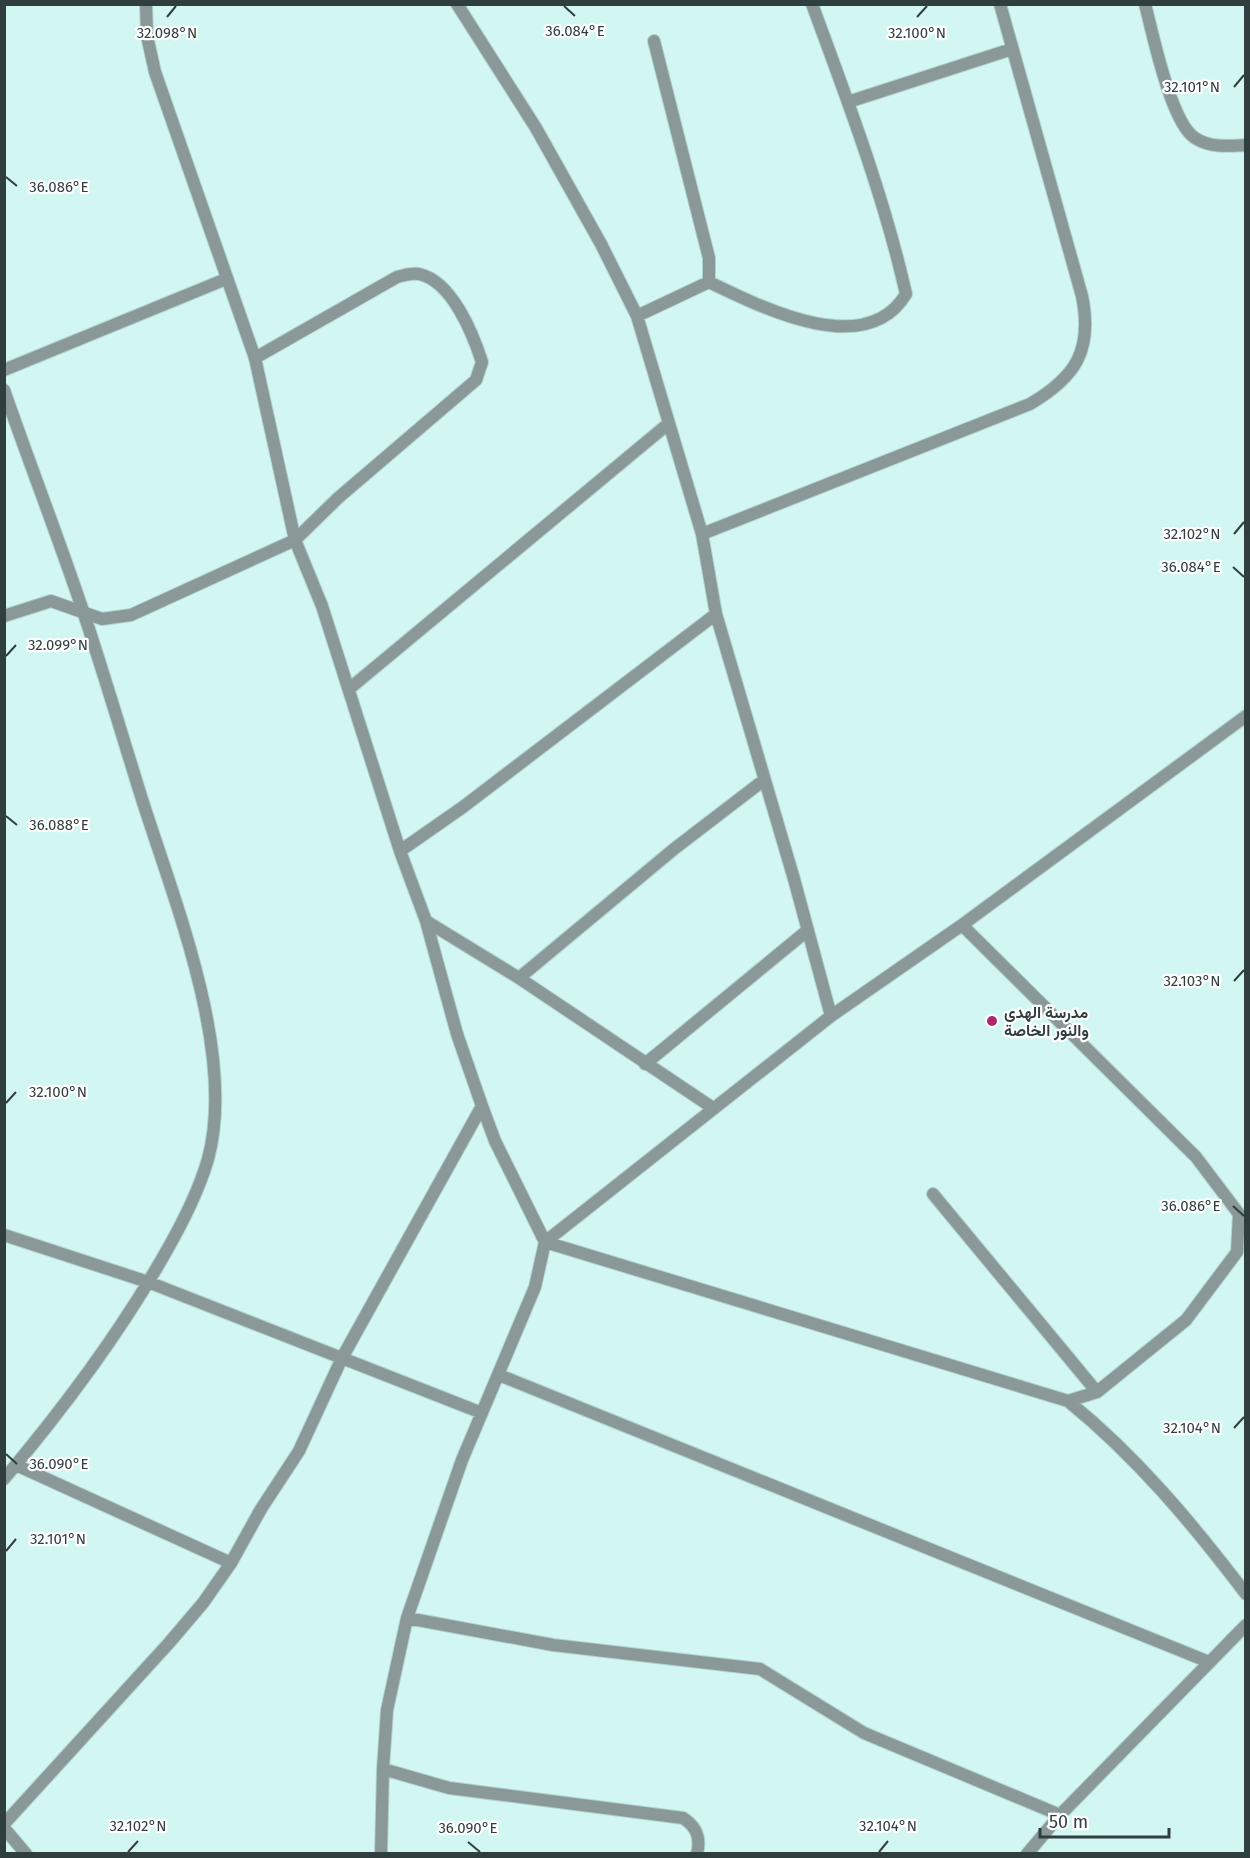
<svg xmlns="http://www.w3.org/2000/svg" width="1250" height="1858" viewBox="0 0 1250 1858" font-family="'Fira Sans',Vazirmatn,sans-serif">
	<style>
		.lines { fill: none; stroke-linecap: round; stroke-linejoin: round }
		.minor-casing { stroke: #b2d2ce; stroke-width: 14 }
		.tertiary-casing { stroke: #b2d2ce; stroke-width: 14 }
		.minor { stroke: #8a9997; stroke-width: 12 }
		.tertiary { stroke: #8a9997; stroke-width: 12 }
		.ticks { fill: none; stroke: #303f3d; stroke-width: 2 }
		.poi-dot { fill: #ae276d; stroke: #fff; stroke-width: 2 }
		.labels { text-anchor: middle; dominant-baseline: central; stroke-width: 4.5; stroke-linejoin: round; paint-order: stroke }
		.poi-label { font-size: 16px; font-weight: bold; fill: #303f3d; stroke: #fff; text-anchor: start }
		.ticks-label { font-size: 15px; text-anchor: middle; fill: #303f3d; stroke: #fff; stroke-width: 4.5; stroke-linejoin: round; paint-order: stroke }
	</style>
	<rect width="100%" height="100%" fill="#d2f7f2"/>
	<g class="lines">
		<g class="minor-casing">
			<path id="minor" d="M457,4l79,124 65,116 36,72 65,218 14,80 78,265 37,137
				M1145,4c8,31 26,119 50,134 15,10 34,8 51,7
				M848,102l164,-53
				M709,282c52,25 157,79 197,12 -22,-98 -59,-195 -94,-290
				M637,316l72,-34v-24l-55,-217
				M255,358l142,-81c7,-2 15,-4 22,-3 33,7 54,60 63,88l-6,18 -138,118 -43,42 27,66 78,245 26,70 31,113 25,72 13,35 50,101 -10,45 -73,173 -55,158 -20,92 -4,59 -2,85
				M4,370l222,-91
				M4,390c26,75 55,149 80,224 20,60 38,121 57,182 32,102 96,257 67,363 -10,35 -27,67 -45,98 -45,79 -100,152 -159,222
				M702,534l328,-130c46,-27 63,-54 52,-108l-82,-292
				M349,689l319,-265
				M400,851l63,-44 253,-193
				M426,921l93,57 194,130
				M519,978l155,-129 90,-69
				M645,1064l163,-134
				M933,1194l164,198
				M4,1235l144,47 334,131
				M545,1242l523,159 29,-9 89,-72 51,-68 2,-38 -43,-57 -234,-232
				M545,1242l286,-226 131,-91 284,-209
				M499,1375l710,287
				M1068,1401c69,56 124,122 178,193
				M16,1465l215,98
				M407,1618l146,27 207,24 104,64 196,82
				M383,1769l66,19 234,30c14,9 18,20 14,36
				M4,1824l165,-181 34,-40 28,-40 30,-54 38,-58 43,-93 140,-252
				M4,1828l22,26
				M1027,1854l33,-39 186,-190"/>
		</g>
		<g class="tertiary-casing">
			<path id="tertiary" d="M4,616l47,-15 51,18 29,-4 164,-75 -40,-182 -100,-286 -8,-36 -1,-32"/>
		</g>
		<use href="#minor" class="minor"/>
		<use href="#tertiary" class="tertiary"/>
	</g>
	<path class="ticks" d="M564,6l11,10M167,17l9,-11M917,17l10,-11M1234,87l10,-12M6,177l11,9M1234,534l10,-12M1233,567l11,10M6,656l10,-11M6,816l11,9M1234,981l10,-11M6,1103l10,-11M1233,1206l11,10M1234,1428l10,-11M6,1454l11,10M6,1551l10,-12M468,1842l12,10M128,1852l10,-11M879,1852l9,-11"/>
	<circle class="poi-dot" cx="992" cy="1021" r="6"/>
	<g class="labels">
		<g class="poi-label">
			<text x="1004" y="1012">مدرسة الهدى<tspan x="1004" dy="18">والنور الخاصة</tspan></text>
		</g>
	</g>
	<g class="ticks-label">
		<text x="575" y="36">36.084°E</text>
		<text x="167" y="38">32.098°N</text>
		<text x="917" y="38">32.100°N</text>
		<text x="1192" y="92">32.101°N</text>
		<text x="59" y="192">36.086°E</text>
		<text x="1192" y="539">32.102°N</text>
		<text x="1191" y="572">36.084°E</text>
		<text x="58" y="650">32.099°N</text>
		<text x="59" y="830">36.088°E</text>
		<text x="1192" y="986">32.103°N</text>
		<text x="58" y="1097">32.100°N</text>
		<text x="1191" y="1211">36.086°E</text>
		<text x="1192" y="1433">32.104°N</text>
		<text x="59" y="1469">36.090°E</text>
		<text x="58" y="1544">32.101°N</text>
		<text x="138" y="1831">32.102°N</text>
		<text x="888" y="1831">32.104°N</text>
		<text x="468" y="1833">36.090°E</text>
	</g>
	<rect width="1250" height="1858" fill="none" stroke="#303f3d" stroke-width="12"/>
	<path d="M1040 1828v9h129v-9" fill="none" stroke="#303f3d" stroke-width="3"/>
	<text x="1049" y="1828" font-size="18" fill="#303f3d" stroke="#ffffff" stroke-width="4.5" paint-order="stroke">50 m</text>
</svg>
